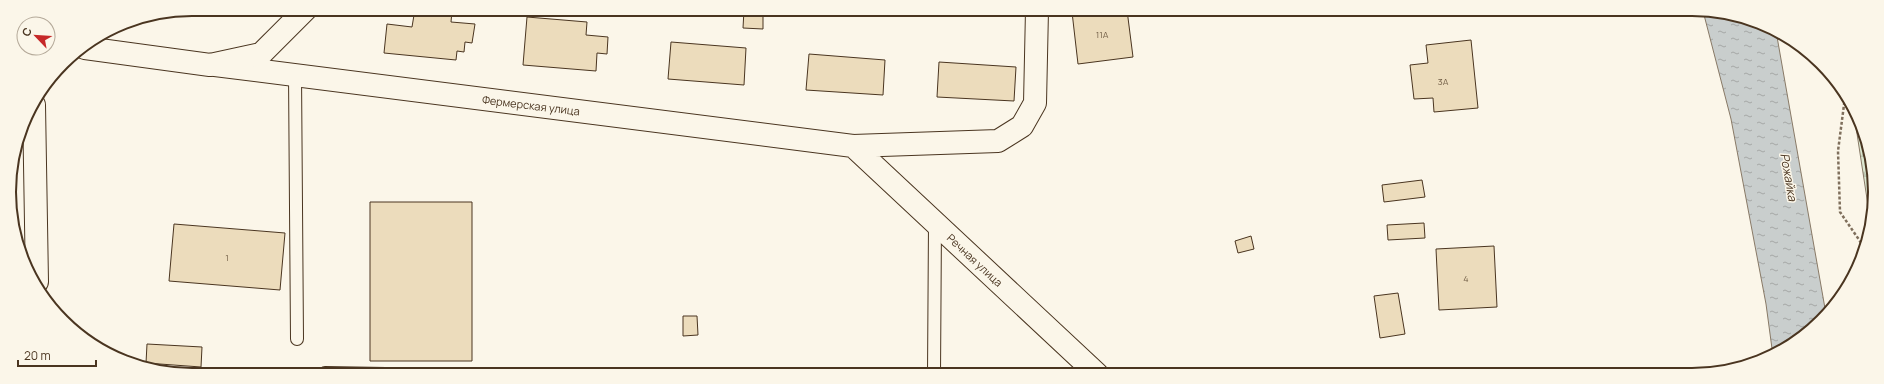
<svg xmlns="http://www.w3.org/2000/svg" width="1884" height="384" viewBox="0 0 1884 384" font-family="Manrope,sans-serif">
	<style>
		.forest { fill: url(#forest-firs); stroke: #887966 }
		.water { fill: url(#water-ripples); stroke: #887966 }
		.building { fill: #ecdcbc; stroke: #4a3520 }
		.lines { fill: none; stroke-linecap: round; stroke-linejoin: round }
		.lane-casing { stroke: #4a3520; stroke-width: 14 }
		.street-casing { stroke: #4a3520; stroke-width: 24 }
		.secondary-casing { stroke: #4a3520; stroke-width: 24 }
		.path { stroke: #7f6f5c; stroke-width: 2.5; stroke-dasharray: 3 2; stroke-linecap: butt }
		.lane { stroke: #fbf6e9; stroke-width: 12 }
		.street { stroke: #fbf6e9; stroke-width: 22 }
		.secondary { stroke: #fbf6e9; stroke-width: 22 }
		.labels { text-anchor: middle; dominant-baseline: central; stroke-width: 3; stroke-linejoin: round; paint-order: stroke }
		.number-label { font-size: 9px; fill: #725f47 }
		.street-label { font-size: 11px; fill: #4a3520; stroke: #fbf6e9 }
		.water-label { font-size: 12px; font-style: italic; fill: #4a3520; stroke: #fbf6e9 }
		.rim { fill: none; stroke: #4a3520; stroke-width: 2 }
	</style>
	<defs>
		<pattern id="forest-firs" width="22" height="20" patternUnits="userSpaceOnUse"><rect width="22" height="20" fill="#dce7d0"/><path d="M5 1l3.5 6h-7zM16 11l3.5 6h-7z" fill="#bec7b2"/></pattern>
		<pattern id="water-ripples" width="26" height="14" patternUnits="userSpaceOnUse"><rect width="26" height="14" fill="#c9cecd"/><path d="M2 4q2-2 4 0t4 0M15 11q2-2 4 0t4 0" fill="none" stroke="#a5a8a6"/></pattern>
	</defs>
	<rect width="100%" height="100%" fill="#fbf6e9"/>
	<path class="forest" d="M1854,114l15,30 4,72 -2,9z"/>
	<path class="water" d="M1703,11h13l60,20 50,283 -5,8 -48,34 -7,-52 -35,-185z"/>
	<path class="building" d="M415,9l37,2 -1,11 24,2 -3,19 -7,-1 -1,10 -7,-1 -1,9 -72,-7 3,-29 25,3z
		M744,10h19v19l-20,-1z
		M1087,10h40l6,47 -55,7 -6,-52z
		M527,17l60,5 -1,13 22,2 -1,17 -10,-1 -1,18 -73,-6z
		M1471,40l7,68 -44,4 -1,-14 -19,1 -4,-34 18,-2 -2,-18z
		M671,42l75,6 -2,37 -76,-6z
		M809,54l76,6 -2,35 -77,-5z
		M939,62l77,5 -2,34 -77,-4z
		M1422,180l3,17 -41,5 -2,-17z
		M370,202h102v159h-102z
		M1424,223l1,15 -37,2 -1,-15z
		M174,224l111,9 -5,57 -111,-9z
		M1251,236l3,13 -16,4 -3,-12z
		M1494,246l3,61 -58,3 -3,-61z
		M1398,293l7,41 -25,4 -6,-42z
		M683,316h14l1,19 -15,1z
		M147,344l55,3 -1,20 -55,-4z"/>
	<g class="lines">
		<g class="lane-casing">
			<path id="lane" d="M295,74l2,265
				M325,373l61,1
				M934,374l1,-151"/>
		</g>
		<g class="street-casing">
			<path id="street" d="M215,65l638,81 145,-5 24,-15 13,-23 2,-93
				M853,146l244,228"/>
		</g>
		<g class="secondary-casing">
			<path id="secondary" d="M85,48l125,17 51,-11 45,-45
				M34,105l3,177"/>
		</g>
		<path class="path" d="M1845,97l-7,54 2,61 24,35"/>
		<use href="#lane" class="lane"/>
		<use href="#street" class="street"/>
		<use href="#secondary" class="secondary"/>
	</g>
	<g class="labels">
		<g class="number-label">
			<text x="1102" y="34">11А</text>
			<text x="1443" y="81">3А</text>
			<text x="227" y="257">1</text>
			<text x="1466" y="278">4</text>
		</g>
		<g class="street-label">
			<text transform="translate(531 105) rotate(7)">Фермерская улица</text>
			<text transform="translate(975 260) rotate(43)">Речная улица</text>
		</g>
		<g class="water-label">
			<text transform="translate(1789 177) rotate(80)">Рожайка</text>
		</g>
	</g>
	<path d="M0 0H1884V384H0ZM192 16H1692A176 176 0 0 1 1868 192V192A176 176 0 0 1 1692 368H192A176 176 0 0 1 16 192V192A176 176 0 0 1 192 16Z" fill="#fbf6e9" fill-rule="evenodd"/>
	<path class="rim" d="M192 16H1692A176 176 0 0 1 1868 192V192A176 176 0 0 1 1692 368H192A176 176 0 0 1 16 192V192A176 176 0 0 1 192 16Z"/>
	<g transform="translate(36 36) rotate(295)"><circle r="19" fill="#fbf6e9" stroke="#b4a999"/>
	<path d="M0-3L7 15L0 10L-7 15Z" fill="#c62828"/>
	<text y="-6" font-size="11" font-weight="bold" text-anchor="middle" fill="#4a3520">С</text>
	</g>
	<path d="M18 360v6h78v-6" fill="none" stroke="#4a3520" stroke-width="2"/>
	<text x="24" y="360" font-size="12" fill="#4a3520" stroke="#fbf6e9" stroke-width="3" paint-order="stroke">20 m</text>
</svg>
